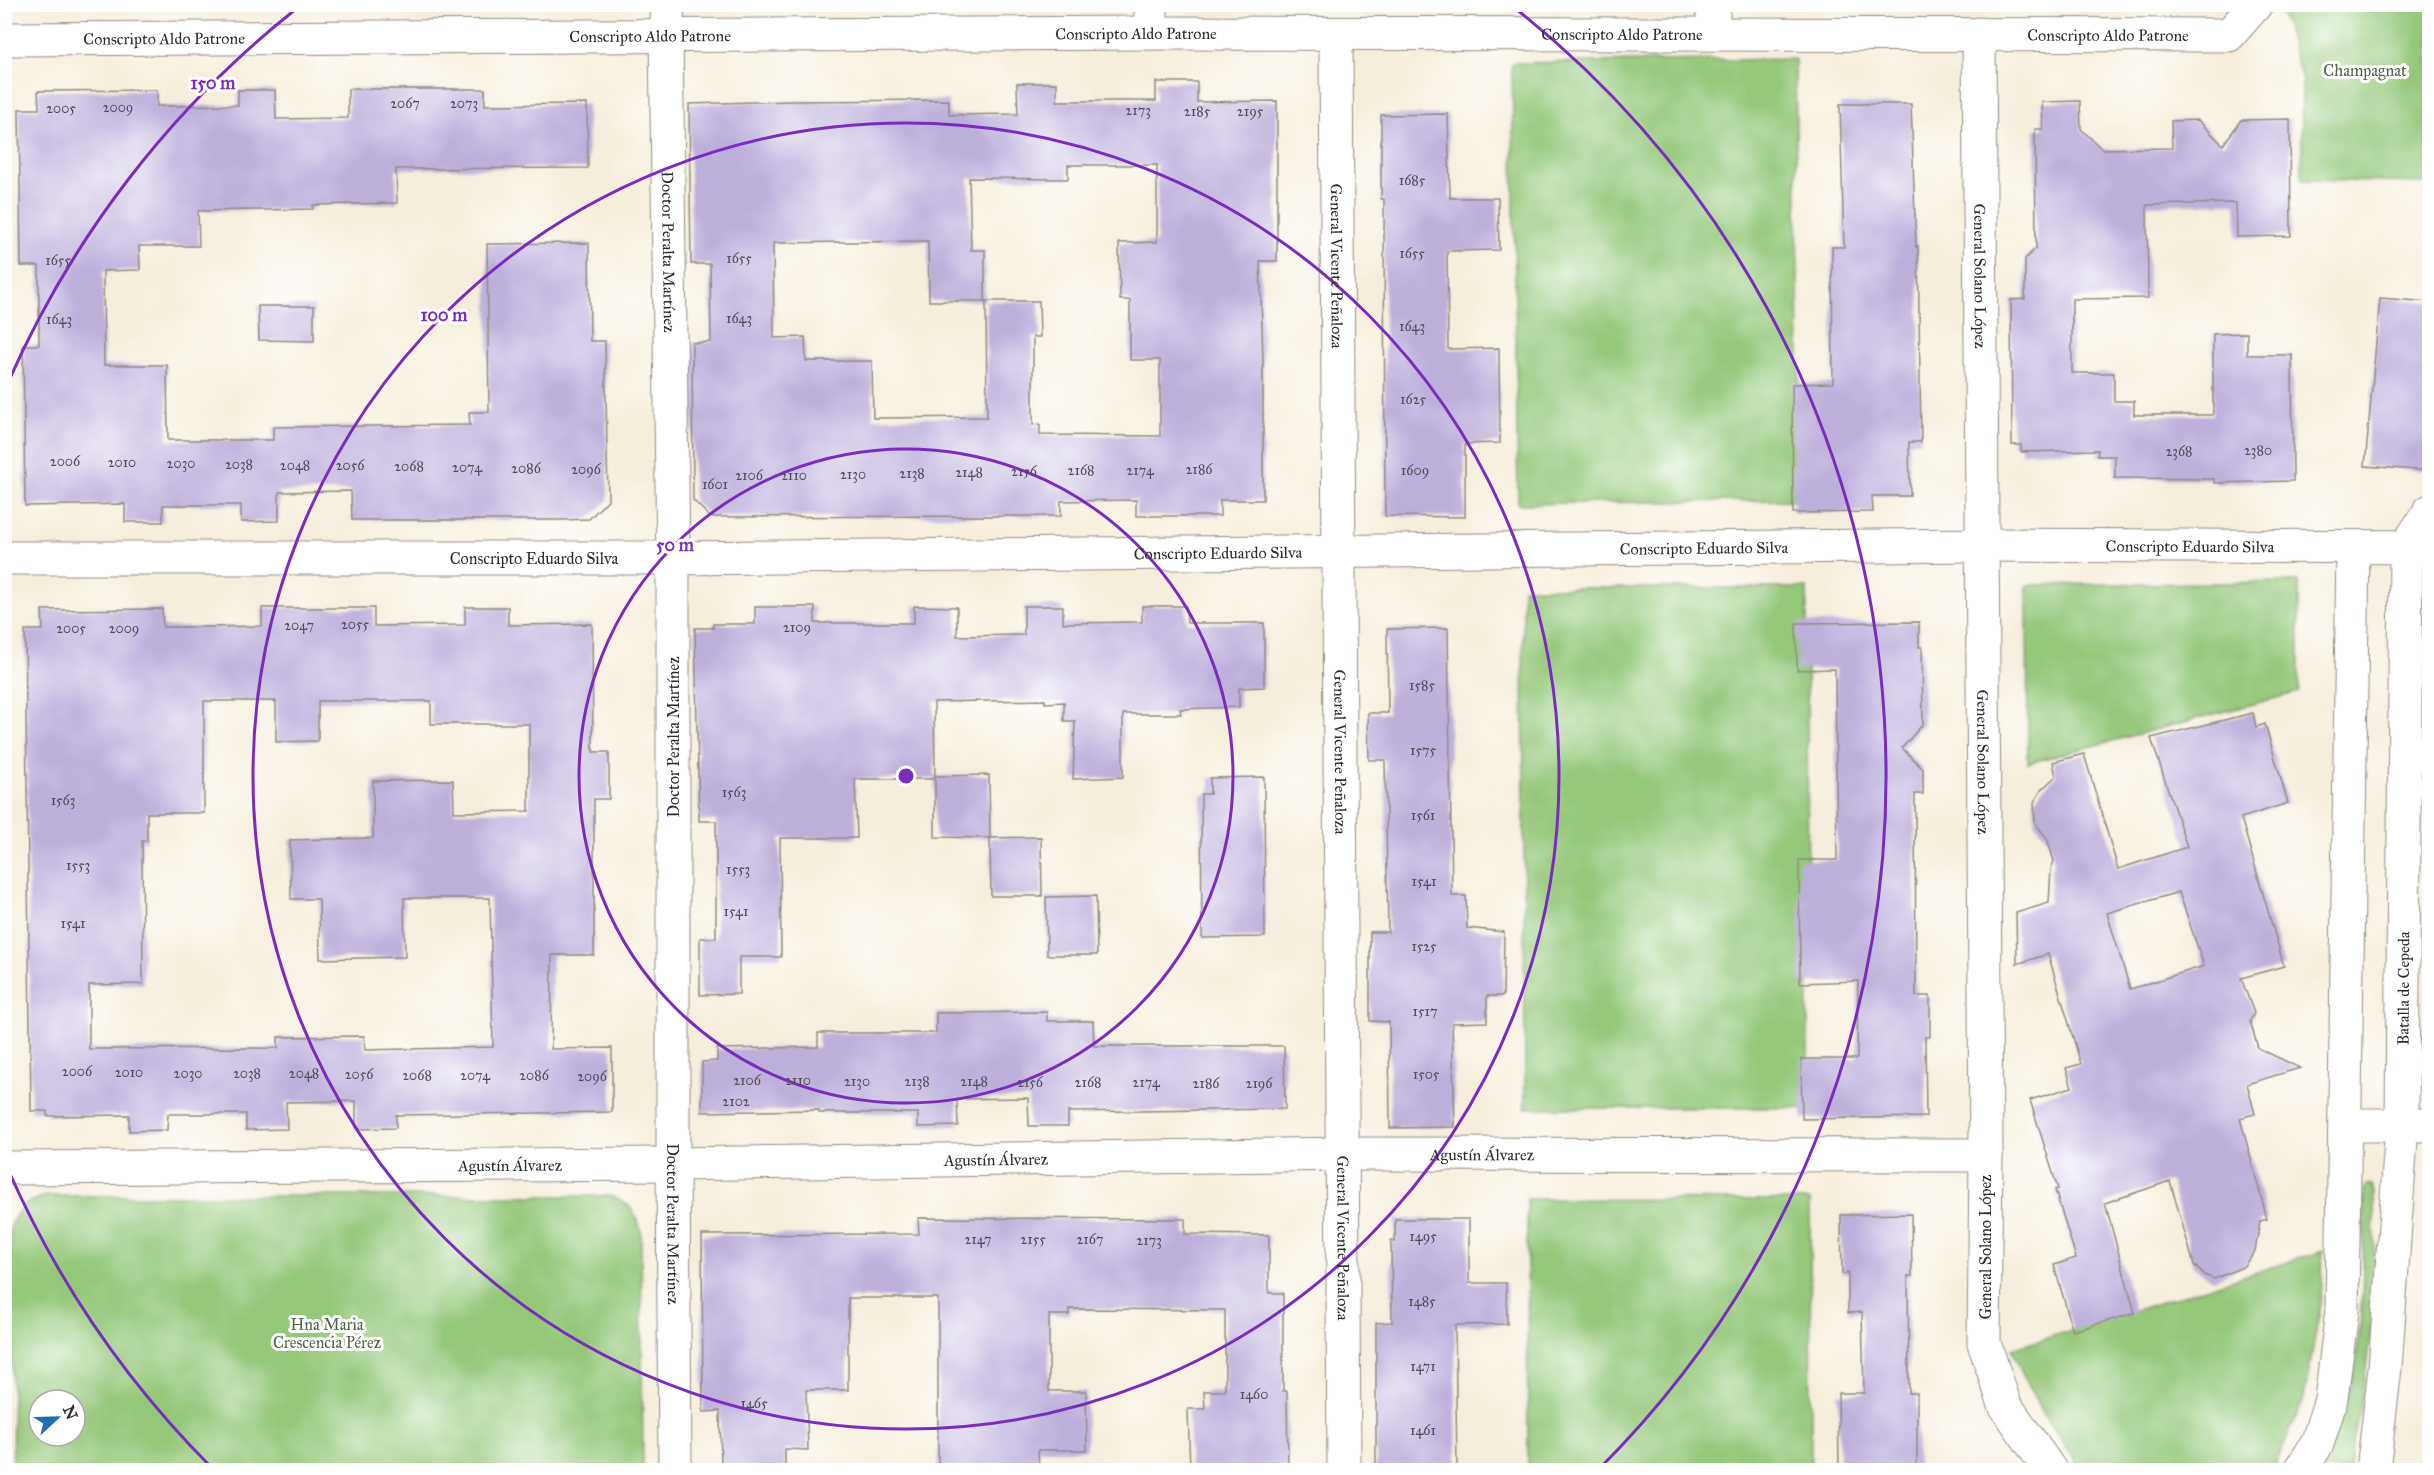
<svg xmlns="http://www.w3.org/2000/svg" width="2434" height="1475" viewBox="0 0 2434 1475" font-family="'IM FELL Great Primer',serif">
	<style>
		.green { fill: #94c879; stroke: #607a52; stroke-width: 1.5; fill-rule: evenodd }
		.building { fill: #bdb0db; fill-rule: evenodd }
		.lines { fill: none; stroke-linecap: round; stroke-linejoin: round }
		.street-casing { stroke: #908c84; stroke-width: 35 }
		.street { stroke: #fff; stroke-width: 33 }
		.ring { fill: none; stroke: #7b2cbf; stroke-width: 3 }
		.labels { text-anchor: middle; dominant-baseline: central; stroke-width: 6; stroke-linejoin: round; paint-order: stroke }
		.number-label { font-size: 14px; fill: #504c57 }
		.street-label { font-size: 16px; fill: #2b2b2b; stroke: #fff }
		.park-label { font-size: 16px; fill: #506246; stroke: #fff }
		.centre { fill: #7b2cbf; stroke: #fff; stroke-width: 3 }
		.ring-label { font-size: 18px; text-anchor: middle; font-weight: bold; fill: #7b2cbf; stroke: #fff; stroke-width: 6; stroke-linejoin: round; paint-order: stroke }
	</style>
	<rect width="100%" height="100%" fill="#fff"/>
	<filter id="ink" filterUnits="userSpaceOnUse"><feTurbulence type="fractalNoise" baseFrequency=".0167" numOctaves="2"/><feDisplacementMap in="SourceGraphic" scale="12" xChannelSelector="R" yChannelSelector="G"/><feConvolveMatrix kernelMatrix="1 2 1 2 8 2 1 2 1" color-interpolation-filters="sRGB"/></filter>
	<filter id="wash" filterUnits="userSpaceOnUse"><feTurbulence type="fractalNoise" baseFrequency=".008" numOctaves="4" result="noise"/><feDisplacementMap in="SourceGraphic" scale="24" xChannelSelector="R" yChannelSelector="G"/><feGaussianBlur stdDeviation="1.35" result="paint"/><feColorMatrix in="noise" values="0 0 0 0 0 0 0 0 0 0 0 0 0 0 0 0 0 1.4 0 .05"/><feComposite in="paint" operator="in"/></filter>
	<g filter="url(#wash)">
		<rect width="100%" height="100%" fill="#f6eedc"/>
		<path class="green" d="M2281,4l148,1v178l-127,-3v-100l-21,-69z
			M1795,59l6,441 -283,4 -6,-441z
			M2299,582v110l-271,71 -1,-178z
			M1523,588h284l1,520h-283z
			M2367,1185l5,1 2,6 1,90 -5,55 -6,46 -16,87h-29c12,-30 28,-62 34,-95 12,-60 10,-123 11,-184z
			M47,1196h563c19,6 26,15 31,35l2,239h-630l-3,-242c7,-20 17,-27 37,-32zM39,1400h36v36h-36z
			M1527,1199l283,1 1,270h-283z
			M2323,1251l-2,52 -17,95 -31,72h-191c-27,-39 -54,-76 -70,-121z"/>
		<g id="blocks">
			<path class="building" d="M1156,82h41v20l80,-1v160h-17l3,99v140h-43v16h-84v-16l-75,1v15l-351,1 -17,-17 -1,-157 19,-1 -1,-78h-19l-2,-160 103,-3 157,-1v15l69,-1 -1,-31h40v18h99zM1068,165h89v77l-38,1 1,57h10v60h30v76l-120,-1v-11l-7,1v-88h7l-1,-36h-53l1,116 -114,1 -1,-57h-66l-1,-24 -31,1 -1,-95 155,-2 1,60h56v-51h-14l-2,-72 99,1z
				M348,89h137v16l102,-1 1,64 -192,1 1,34 -84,2v4l-115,2 1,35h-60l1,24 -37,1 1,94h63l1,75h105v-13l197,-2 -1,-13h20l-2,-168 102,-1 1,98h15l3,159 -19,19 -27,1h-210l-1,-29 -72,1v29l-38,1v-17h-78v17h-38v-18l-100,2 -2,-161h16v-79h-18l-2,-157h20l-1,-18 119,-1v16l81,-1v-15h37l1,29 72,-1z
				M2080,101l1,28 21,20 70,-1 -1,-27 27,-1 25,25 18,-25 49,-1 1,117 -54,1 -1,-34 -89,2 1,93 -76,1v74h42v28h20v14h79v-81l34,-1v22h45l1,126 -79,2v-4l-99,-1v-22h-18l1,-6 -77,2v-7h-9l-1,-145 14,-1v-40l11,-11 -1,-119h8l-1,-27z
				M1840,104h71l5,143 2,-1 3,196h-12l1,54h-38l1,16 -80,1 -1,-129 41,-1 -1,-136h12z
				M1448,114l2,84h48l1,52 -52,1 1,98 51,-1 1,95 -35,1v73l-80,-1 -1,-317h-3v-84z
				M2380,298l50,4v169l-65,-5z
				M258,306h56v35l-55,-1z
				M914,606l43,1v29l67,-1v-29h39v17l79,-1v-16h44l1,17h77v64l-25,1v19l-59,2 1,5h-58v63l-50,2 2,-58h-11v-19l-19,1v-3l-111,2 1,74 54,-1 1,63 -55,-1v-58h-80l2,59h-77l1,119h-42v37l-39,1v-57h16v-117h-17l-4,-193h18v-4h42v-17h60v16h99z
				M465,607h43v18l84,-1 1,128h16v47h-15v156h-42l-1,94 61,-1v64l-216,3v13l-40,1v-28l-70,1 1,27 -41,1v-16h-78l-1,16 -38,1v-16l-82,1v-5h-16l-6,-481h18l-1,-20 120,-1 1,18h39l60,-1v-18h112v18l91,-1zM204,701h72v41l42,-1v-40h113v23h98v87l-75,1 -1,-32 -80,1v57l-83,2 1,59h28l1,60 85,-2 -1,-59h86l3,149 -128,3 -1,-14 -86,1v11l-189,1v-64l54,-1 -1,-143h5v-28h57z
				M1919,622v25h3l1,77 -21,24 21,21v25h-8l1,202h14v41h-5l1,80 -124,2 -1,-60h56l1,-78 -58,2 -1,-123h38l-2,-191 -38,1 -1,-47z
				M1448,628l4,268h14l1,32 37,4 -1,64h-16v26l-35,1 3,104 -65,1 -1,-106 -19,-1v-89h18l-3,-172h-16l-1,-47h20l-1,-84z
				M2253,713l3,14 9,-3 23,79 -47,15 43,148 -43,12 13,35 -4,8 8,27 42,20 -53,16 8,30 -15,4 27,101 -7,2 -5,30 -12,16 -29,12 -10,-4 -10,-10 -24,-84 -65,22 30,110 -62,18 -19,-66 22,-7 -21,-68 3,-1 -28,-89 42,-13 -6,-19 15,-4 -33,-110 -31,10 -1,-51 33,-10 2,-34 3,-8 -7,-23 -12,-15 -1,-21 8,-13 14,-13 -3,-14 31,-8 34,115 69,-22 -36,-109zM2179,892l25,74 -74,23 -23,-76z
				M1264,777l1,160 -63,1 -1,-144h9v-16z
				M1041,837l1,59h-51l-1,-58z
				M1096,896l1,59h-50l-1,-58z
				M1047,1012v9h46l1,25h190l1,63 -217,3v14h-39l-1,-28 -71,1 1,27 -40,1v-14h-99v-3l-117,2v-50l15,-1v-12l101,-2v-14h118v-20z
				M1911,1214l1,62h-4l1,117h8v77h-78l-1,-77h26l-2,-81 -14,1v-40l-6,1 -1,-59z
				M918,1218l267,1v15l84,1v58h14v98h4l1,78 -98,1 -2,-61h17l-1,-18h21v-81l-156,-1v6h-20v76h37l1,59h-49l1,20h-101v-172h-90v92h-42l2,60 -23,-1v21h-64l-1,-59 -17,1 -1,-177 217,-1z
				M1395,1219h74v64h37l1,41 -52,1 2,145h-81v-147l16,-1 -1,-81 4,1z"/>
		</g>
	</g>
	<g filter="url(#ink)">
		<use href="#blocks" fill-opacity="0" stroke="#908c84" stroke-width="1.5"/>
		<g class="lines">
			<g class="street-casing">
				<g id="street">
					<path id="s1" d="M668,4l-2,30 7,524v606l2,306"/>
					<path d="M1151,4v29"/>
					<path d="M1713,4v30"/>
					<path id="s2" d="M1336,34c2,479 8,958 8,1436"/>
					<path id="s3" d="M1979,34l7,1121 -2,188 21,62 45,65"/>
					<path id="s4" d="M4,39l1147,-6 1078,2 27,-31"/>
					<path id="s5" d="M4,558h669l1309,-13 448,2"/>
					<path d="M2346,1125h84"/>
					<path id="s6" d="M4,1168l669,-4 671,-10 642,1"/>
					<path d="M2301,1470l16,-26 14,-45 11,-88 11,-764"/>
					<path id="s7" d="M2373,1470l12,-102 17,-243 4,-578 24,-36"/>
				</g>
			</g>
			<use href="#street" class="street"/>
		</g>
	</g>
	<g class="ring">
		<circle cx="906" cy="776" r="327"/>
		<circle cx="906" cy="776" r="653"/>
		<path d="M213 1469A980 980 0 0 1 7 1167M7 385A980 980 0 0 1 296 9M1516 9A980 980 0 0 1 1599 1469"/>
	</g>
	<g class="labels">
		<g class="number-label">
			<text x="405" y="103">2067</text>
			<text x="464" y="103">2073</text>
			<text x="118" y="107">2009</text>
			<text x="61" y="108">2005</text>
			<text x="1138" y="110">2173</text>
			<text x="1197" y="111">2185</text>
			<text x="1250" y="111">2195</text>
			<text x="1412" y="180">1685</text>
			<text x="1412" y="253">1655</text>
			<text x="739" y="258">1655</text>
			<text x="58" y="260">1655</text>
			<text x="739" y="318">1643</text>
			<text x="59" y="319">1643</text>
			<text x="1412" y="326">1643</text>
			<text x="1413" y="399">1625</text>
			<text x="2258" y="450">2380</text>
			<text x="2179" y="451">2368</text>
			<text x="65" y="461">2006</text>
			<text x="122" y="462">2010</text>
			<text x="181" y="463">2030</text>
			<text x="239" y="464">2038</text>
			<text x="295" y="465">2048</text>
			<text x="350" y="465">2056</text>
			<text x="409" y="466">2068</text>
			<text x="467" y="467">2074</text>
			<text x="526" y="468">2086</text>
			<text x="586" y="469">2096</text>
			<text x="1199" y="469">2186</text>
			<text x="1081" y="470">2168</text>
			<text x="1140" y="470">2174</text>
			<text x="1415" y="470">1609</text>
			<text x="1024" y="471">2156</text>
			<text x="969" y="472">2148</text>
			<text x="912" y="473">2138</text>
			<text x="853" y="474">2130</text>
			<text x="749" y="475">2106</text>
			<text x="794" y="475">2110</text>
			<text x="715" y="484">1601</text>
			<text x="355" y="624">2055</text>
			<text x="299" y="625">2047</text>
			<text x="797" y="627">2109</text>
			<text x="71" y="628">2005</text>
			<text x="124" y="628">2009</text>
			<text x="1422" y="685">1585</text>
			<text x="1423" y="750">1575</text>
			<text x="734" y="792">1563</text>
			<text x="63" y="800">1563</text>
			<text x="1423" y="815">1561</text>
			<text x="78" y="865">1553</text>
			<text x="738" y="869">1553</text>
			<text x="1424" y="881">1541</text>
			<text x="736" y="911">1541</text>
			<text x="73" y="923">1541</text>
			<text x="1424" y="946">1525</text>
			<text x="1425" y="1011">1517</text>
			<text x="77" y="1071">2006</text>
			<text x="129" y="1072">2010</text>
			<text x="188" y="1073">2030</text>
			<text x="247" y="1073">2038</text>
			<text x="304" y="1073">2048</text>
			<text x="359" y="1074">2056</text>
			<text x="1426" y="1074">1505</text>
			<text x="417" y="1075">2068</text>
			<text x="475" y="1075">2074</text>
			<text x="534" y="1075">2086</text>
			<text x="592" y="1076">2096</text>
			<text x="747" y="1080">2106</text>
			<text x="798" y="1080">2110</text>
			<text x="857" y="1081">2130</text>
			<text x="917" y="1081">2138</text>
			<text x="974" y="1081">2148</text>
			<text x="1030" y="1082">2156</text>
			<text x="1088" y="1082">2168</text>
			<text x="1146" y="1082">2174</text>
			<text x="1206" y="1083">2186</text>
			<text x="1259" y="1083">2196</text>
			<text x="736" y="1101">2102</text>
			<text x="1423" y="1236">1495</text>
			<text x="978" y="1239">2147</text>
			<text x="1033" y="1239">2155</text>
			<text x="1090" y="1239">2167</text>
			<text x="1149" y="1240">2173</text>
			<text x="1422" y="1301">1485</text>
			<text x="1423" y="1366">1471</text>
			<text x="1254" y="1394">1460</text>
			<text x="754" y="1403">1465</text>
			<text x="1423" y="1430">1461</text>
		</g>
		<g class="street-label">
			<text stroke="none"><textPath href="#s4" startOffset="1132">Conscripto Aldo Patrone</textPath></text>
			<text stroke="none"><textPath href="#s4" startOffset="1618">Conscripto Aldo Patrone</textPath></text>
			<text stroke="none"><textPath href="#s4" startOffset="646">Conscripto Aldo Patrone</textPath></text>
			<text stroke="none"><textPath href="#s4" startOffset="2104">Conscripto Aldo Patrone</textPath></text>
			<text stroke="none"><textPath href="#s4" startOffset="160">Conscripto Aldo Patrone</textPath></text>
			<text stroke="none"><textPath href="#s1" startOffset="248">Doctor Peralta Martínez</textPath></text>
			<text stroke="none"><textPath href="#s2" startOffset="232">General Vicente Peñaloza</textPath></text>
			<text stroke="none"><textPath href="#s3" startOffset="242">General Solano López</textPath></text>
			<text stroke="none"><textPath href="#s5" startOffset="2186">Conscripto Eduardo Silva</textPath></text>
			<text stroke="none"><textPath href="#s5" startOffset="1700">Conscripto Eduardo Silva</textPath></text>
			<text stroke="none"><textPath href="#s5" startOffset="1214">Conscripto Eduardo Silva</textPath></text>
			<text stroke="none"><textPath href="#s5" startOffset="530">Conscripto Eduardo Silva</textPath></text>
			<text transform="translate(673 737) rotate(-90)">Doctor Peralta Martínez</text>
			<text stroke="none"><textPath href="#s2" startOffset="718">General Vicente Peñaloza</textPath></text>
			<text stroke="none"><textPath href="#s3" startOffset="728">General Solano López</textPath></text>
			<text stroke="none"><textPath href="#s7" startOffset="483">Batalla de Cepeda</textPath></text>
			<text stroke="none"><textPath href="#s6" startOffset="1478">Agustín Álvarez</textPath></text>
			<text stroke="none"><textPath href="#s6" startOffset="992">Agustín Álvarez</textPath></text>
			<text stroke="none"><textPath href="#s6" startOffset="506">Agustín Álvarez</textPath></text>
			<text stroke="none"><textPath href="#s1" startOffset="1220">Doctor Peralta Martínez</textPath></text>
			<text stroke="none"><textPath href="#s2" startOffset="1204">General Vicente Peñaloza</textPath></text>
			<text transform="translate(1985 1247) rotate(-90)">General Solano López</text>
		</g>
		<g class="park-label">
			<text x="2365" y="70">Champagnat</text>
			<text x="327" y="1324">Hna Maria<tspan x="327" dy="18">Crescencia Pérez</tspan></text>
		</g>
	</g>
	<circle cx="906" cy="776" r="9" class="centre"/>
	<g class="ring-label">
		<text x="213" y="89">150 m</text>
		<text x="444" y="321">100 m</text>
		<text x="675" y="551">50 m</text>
	</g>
	<rect width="2434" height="1475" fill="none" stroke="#fff" stroke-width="24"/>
	<g transform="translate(57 1418) rotate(68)"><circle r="28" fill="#ffffff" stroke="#aaaaaa" stroke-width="1.5"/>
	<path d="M0-4.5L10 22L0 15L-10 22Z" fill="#1f6fb2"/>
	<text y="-9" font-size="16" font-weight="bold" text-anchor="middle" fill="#2b2b2b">N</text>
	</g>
</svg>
